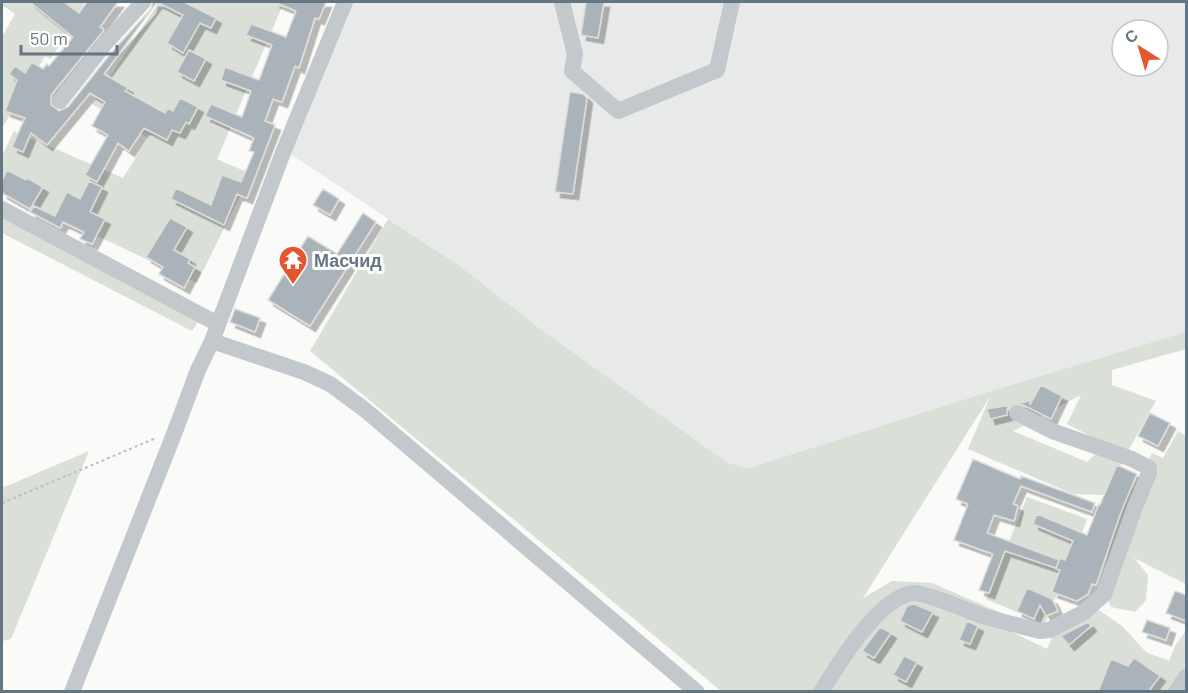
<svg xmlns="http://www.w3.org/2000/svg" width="1188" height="693" viewBox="0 0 1188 693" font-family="Barlow,sans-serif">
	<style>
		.built { fill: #e8e9e9; fill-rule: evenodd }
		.green { fill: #dadfd7; fill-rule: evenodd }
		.building { fill: #aab3b9; stroke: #dcdcda; stroke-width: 1.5; filter: url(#shadow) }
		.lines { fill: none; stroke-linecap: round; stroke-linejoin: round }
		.path { stroke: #bbbfc2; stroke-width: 2; stroke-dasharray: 3 3; stroke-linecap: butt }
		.minor { stroke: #c3c8cc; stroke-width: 16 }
		.labels { text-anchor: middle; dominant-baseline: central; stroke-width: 6; stroke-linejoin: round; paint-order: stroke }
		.poi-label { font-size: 18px; font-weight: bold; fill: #657683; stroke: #fff; text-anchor: start }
	</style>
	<defs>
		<filter id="shadow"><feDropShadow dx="5.5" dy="5.5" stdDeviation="0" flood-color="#0004"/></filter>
	</defs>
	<rect width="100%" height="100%" fill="#fafaf8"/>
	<path class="built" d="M350,2h836v330l-192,58 -245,78 -21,-5 -189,-135 -79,-62 -176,-116zM1122,30h36v36h-36z"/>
	<path class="green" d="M4,2h81l-34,57 -6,-3 -43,72v-91l13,-23 -13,-9z
		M159,2h125l-67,157 34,15 -54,109 -195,-92v-35l12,-25 109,47 25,-40 -56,-34z
		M2,208l200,108 -10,15 -190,-98z
		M388,219l72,47 79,62 189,135 21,5 245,-78 192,-58v17l-74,21v15l44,16 -53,94 -30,-1 -105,-45 23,-54 -128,203 29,-17 40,2 97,42h-32l50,24 12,-28 34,-15 29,20 24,26 23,9 7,-17 10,-13v36l-14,24h-451l-411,-340zM1081,395l-14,29 39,20 -19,18 -74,-31z
		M1178,431l8,5v148l-52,-26 14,17 -2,25 -11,12 -24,-5 -9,-22 12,-64 38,-68 11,5z
		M89,451l-78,188 -9,2v-153z
		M1027,497l60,22 -42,105 -59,-25z"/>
	<path class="building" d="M30,2h34l15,11 8,-11h31l-18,25 4,3 -53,65v10l8,6 9,-4 44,-55 39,-43 2,-7h4l-53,72 24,14 -3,3 40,22 3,-5 5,3 7,-13 18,9 -9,17 -3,-2 -6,11 -8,-3 -5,10 -23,-12 -15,23 -11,-8 -21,39 -12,-7 23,-40 -16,-9 13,-24 -15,-9 -43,52 -16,-12 -8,19 -11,-5 13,-29 -20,-7 12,-31 -8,-6 6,-8 10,7 7,-11 11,7 4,-5 2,2 24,-29z
		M157,2h27l32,16 -5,10 -11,-5 -17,30 -16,-10 16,-28z
		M274,2h52l-7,17 -4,-1 -16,50 -4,-2 -13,36 -9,-3 -8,22 10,4 -28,73 -10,-4 -13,31 -53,-26 5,-11 35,17 11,-30 19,7 13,-30 -5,-1 5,-13 -49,-22 6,-12 31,13 9,-26 -30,-11 4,-13 34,13 13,-35 -26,-10 5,-11 35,13 10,-26z
		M586,2h18l-6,36 -17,-3z
		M189,50l17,9 -12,22 -17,-9z
		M570,92l13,2 4,4 -14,96 -18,-2z
		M7,170l19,10 1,-2 16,9 -13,22 -28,-16v-12z
		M89,181l13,6 -12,25 15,7 -13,25 -12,-5 4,-7 -21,-10 -3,6 -30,-16 4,-6 21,10 12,-24 13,7z
		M323,189l16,10 -9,16 -17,-10z
		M363,213l13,9 -66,104 -42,-26 40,-64 29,18z
		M170,218l17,9 -13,23 16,9 -2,4 7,4 -11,21 -25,-14 4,-7 -17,-10z
		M235,309l25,9 -5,14 -25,-10z
		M1041,385l21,11 -11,23 -32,-16 11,-2v4z
		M1011,405l-4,4v6l-17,4 -3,-10z
		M1150,413l20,10 -12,23 -20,-10z
		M973,459l47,20 1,-3 74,27 -3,9 -71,-26 -8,18 5,2 -4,15 -20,-6 -7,18 72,27 -3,8 -51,-17 -16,42 -10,-3 14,-36 -39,-14 14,-36 -12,-5z
		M1117,465l20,9 -16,38 -25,73 -4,-1 -4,10 -11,7 -25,-9 8,-22 -4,-1 4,-11 5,2 8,-19 -40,-17 4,-10 50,21 12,-31 1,1z
		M1027,588l25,11 6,12 -12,5 -6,-11 -6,14 -17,-8z
		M1175,591l11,4v26l-20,-8z
		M914,604l19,8 -11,20 -22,-11 7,-15z
		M1147,620l23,8 -4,12 -24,-8z
		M967,621l11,5 -8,18 -11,-4z
		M1088,622l3,4 -22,19 -8,-9z
		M880,627l11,6 -17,25 -12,-7z
		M904,656l13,6 -11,20 -13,-7z
		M1134,658l26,18 -12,16h-50l13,-33 17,7z"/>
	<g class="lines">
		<path class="path" d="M2,503l154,-65"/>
		<path class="minor" d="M562,2l13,52 -3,17 46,40 99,-41 15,-68
			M60,101l44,-56 39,-43
			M2,209l216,115
			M212,341l92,31 26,12 34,25 333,283
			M72,692l102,-258 24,-64 14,-29 72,-191 61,-148
			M821,692c17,-28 58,-95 92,-99 12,-1 55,18 70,23 19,6 38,10 57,15l9,-1 34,-17 21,-19 31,-87 14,-34v-5l-17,-9 -80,-28 -35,-18
			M1176,692l10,-15"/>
	</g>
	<defs>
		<g id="temple-pin" transform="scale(1.5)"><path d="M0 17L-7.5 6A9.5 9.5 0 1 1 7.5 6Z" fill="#e4572e" stroke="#fff"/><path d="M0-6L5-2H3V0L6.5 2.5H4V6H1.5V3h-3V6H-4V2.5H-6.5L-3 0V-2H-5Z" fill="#fff"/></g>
	</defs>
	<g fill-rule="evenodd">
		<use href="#temple-pin" x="293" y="260"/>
	</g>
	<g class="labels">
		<g class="poi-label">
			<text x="314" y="260">Масчид</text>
		</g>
	</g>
	<rect width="1188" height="693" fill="none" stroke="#657683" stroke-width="6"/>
	<g transform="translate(1140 48) rotate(323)"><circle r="28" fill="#ffffff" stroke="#c1c8cd" stroke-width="1.5"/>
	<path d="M0-4.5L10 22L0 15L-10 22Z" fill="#e4572e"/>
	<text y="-9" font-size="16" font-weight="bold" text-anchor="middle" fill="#657683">С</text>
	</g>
	<path d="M21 45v9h96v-9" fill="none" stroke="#657683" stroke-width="3"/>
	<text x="30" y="45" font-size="18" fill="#657683" stroke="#ffffff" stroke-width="4.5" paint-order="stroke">50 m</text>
</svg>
